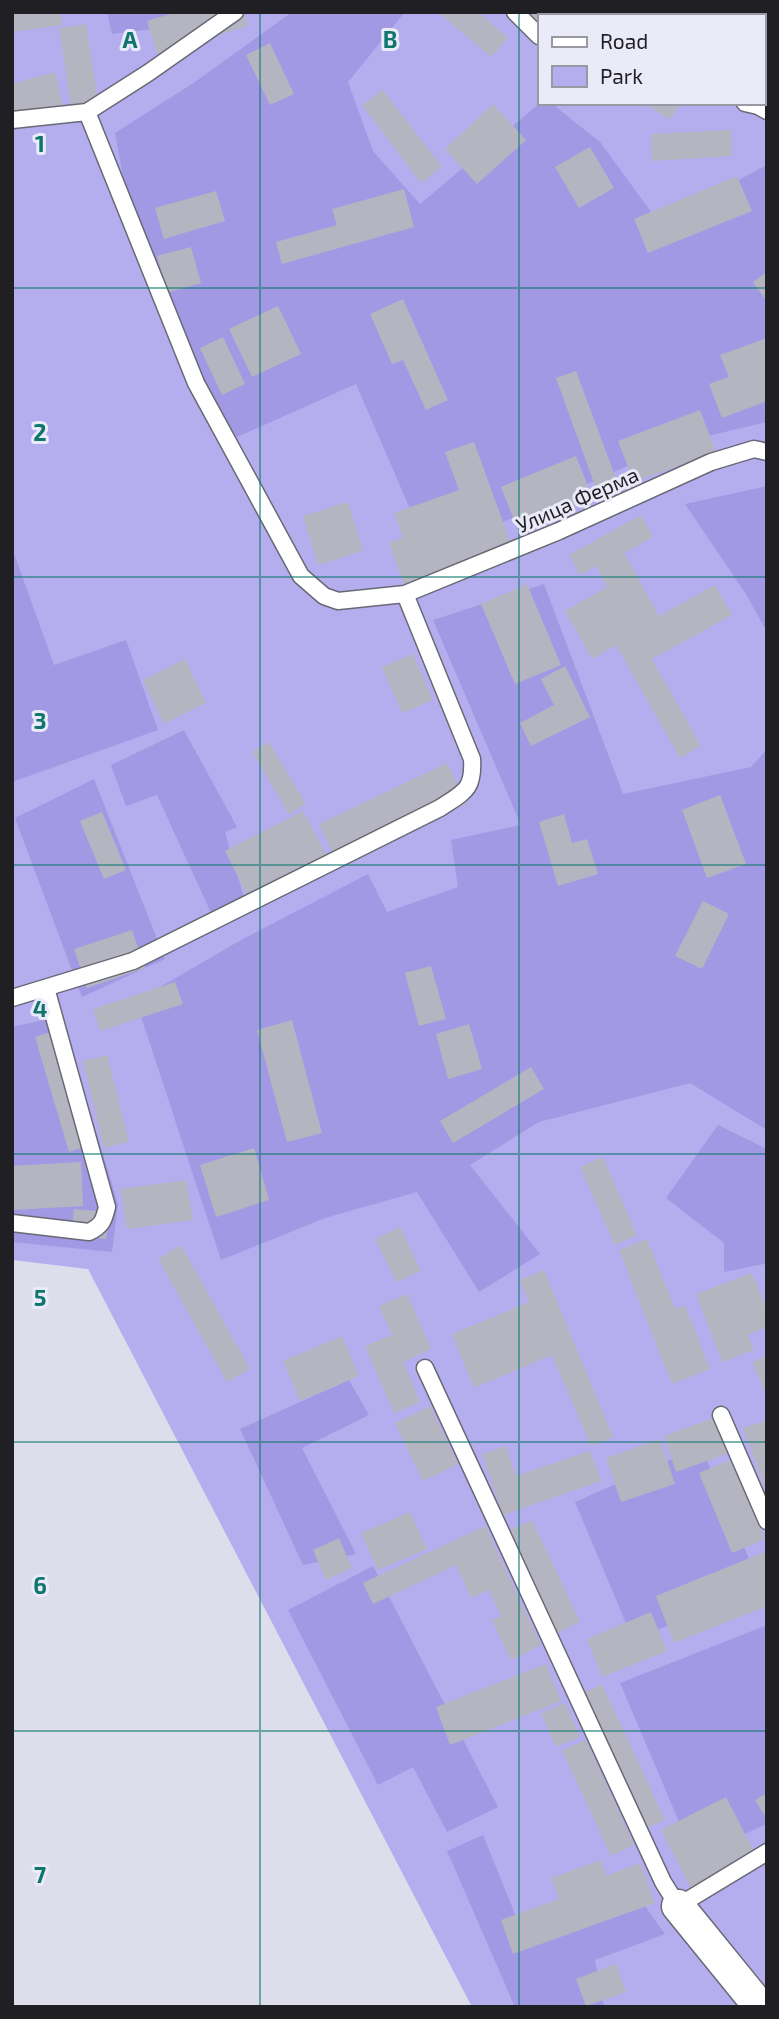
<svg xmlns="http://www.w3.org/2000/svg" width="779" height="2019" viewBox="0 0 779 2019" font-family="'Exo 2',sans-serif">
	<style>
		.green { fill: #b4aeef; fill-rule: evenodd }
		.forest { fill: #a199e3 }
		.building { fill: #b5b5c2 }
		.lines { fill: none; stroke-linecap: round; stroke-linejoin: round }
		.service-casing { stroke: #696874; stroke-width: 19 }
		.minor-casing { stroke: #696874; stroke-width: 35 }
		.service { stroke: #fff; stroke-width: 16 }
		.minor { stroke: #fff; stroke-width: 32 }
		.grid { fill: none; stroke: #0f766e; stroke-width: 2; stroke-opacity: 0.55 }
		.labels { text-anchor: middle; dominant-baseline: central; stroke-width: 6; stroke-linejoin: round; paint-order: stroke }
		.street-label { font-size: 21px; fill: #1f1f24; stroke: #ebeaf8 }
		.grid-label { font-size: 23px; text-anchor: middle; font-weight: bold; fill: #0f766e; stroke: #ebeaf8; stroke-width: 6; stroke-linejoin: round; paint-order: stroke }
	</style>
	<rect width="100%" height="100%" fill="#deddeb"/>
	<path class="green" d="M12,12h755v1995h-295l-384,-738 -76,-9zM539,16h224v87h-224z"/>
	<path class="forest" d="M107,12h115l-19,11 -91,11z
		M292,12h113l-57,70 25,69 47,53 120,-101h11l49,39 59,81 108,-58v257l-89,21 -248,112 -74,-171 -128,57 -32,-58 -71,-196 -10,-54 80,-51z
		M547,12h220v88l-4,-2v-82h-213z
		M767,486v146l-21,-38 -61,-90z
		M12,548l42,117 72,-25 32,90 -146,52z
		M544,584l79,210 128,-27 16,-18v381l-77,-47 -151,39 -69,43 70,89 -61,38 -62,-100 -92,26 -104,42 -85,-259 105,-61 127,-66 19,38 71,-25 -7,-47 70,-15 -88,-205z
		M184,730l53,97 -12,5 22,76 -30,18 -60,-131 -31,11 -15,-41z
		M94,779l71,180 -83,38 -67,-179z
		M61,1016l57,188 -6,48 -100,-10v-215z
		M718,1125l49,24v108l-3,7 -40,8v-29l-58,-45z
		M349,1380l20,35 -67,33 54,106 -53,11 -63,-136z
		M701,1446l60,141 -128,53 -58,-138z
		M373,1566l125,241 -51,25 -34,-65 -35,18 -90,-175z
		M767,1625v199l-73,33 -74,-174z
		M483,1835l36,89 111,-39 35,49 -70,26 9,47h-89l-68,-156z"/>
	<path class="building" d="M12,12h48l2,13 -50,7z
		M177,12h67l4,14 -91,28 -10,-33z
		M438,12h40l30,26 -17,19z
		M526,12h34l-4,4h-17v12z
		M86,24l12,76 -27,5 -12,-77z
		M270,43l24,51 -24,11 -24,-50z
		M763,58l4,3v21l-3,3 3,4v6l-4,4z
		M55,72l9,38 -52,4v-30z
		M383,90l59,77 -21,16 -59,-78z
		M645,103h36l-12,17z
		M493,104l33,36 -49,44 -32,-35z
		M731,130l1,26 -80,5 -1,-27z
		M590,147l24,41 -35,20 -24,-41z
		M737,176l15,35 -104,42 -14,-34z
		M404,189l10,38 -132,37 -6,-22 61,-17 -5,-16z
		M216,191l9,30 -61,18 -9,-31z
		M191,247l10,36 -34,10 -10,-37z
		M767,272v30l-14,-20z
		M403,299l45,101 -22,10 -23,-50 -11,4 -22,-50z
		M278,306l23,48 -49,23 -23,-48z
		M223,337l22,47 -23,11 -22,-47z
		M767,338v63l-45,17 -13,-34 20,-7 -9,-22z
		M576,371l47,126 -21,8 -46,-127z
		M700,410l16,42 -82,30 -16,-41z
		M474,442l38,105 -107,40 -16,-44 14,-6 -9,-24 65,-23 -14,-38z
		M576,456l17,43 -75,30 -17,-42z
		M348,502l15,49 -45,14 -15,-49z
		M641,515l12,22 -29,16 35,63 56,-31 17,30 -80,44 49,87 -21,12 -64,-113 -24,14 -27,-48 42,-24 -11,-21 -16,9 -11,-20z
		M527,584l34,81 -46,19 -34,-80z
		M413,654l20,46 -31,13 -20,-46z
		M185,659l21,44 -42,21 -21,-44z
		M565,666l25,51 -59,29 -11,-23 34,-18 -13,-26z
		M269,742l37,62 -17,10 -37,-62z
		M447,763l20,41 -128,62 -20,-42z
		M720,795l26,69 -39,14 -25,-68z
		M303,811l31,59 -79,40 -30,-59z
		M102,812l24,58 -22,9 -24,-58z
		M564,814l8,29 15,-4 11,35 -40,12 -19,-64z
		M703,901l26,13 -27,55 -27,-13z
		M132,930l13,38 -58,20 -13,-39z
		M431,966l15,53 -27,7 -14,-53z
		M175,982l8,22 -83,27 -7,-22z
		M292,1020l30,113 -35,9 -30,-112z
		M469,1024l13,45 -34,10 -12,-45z
		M57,1030l35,114 -23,8 -34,-115z
		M107,1055l22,87 -25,6 -21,-87z
		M531,1067l13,22 -91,54 -13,-22z
		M254,1148l15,52 -53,17 -16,-52z
		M603,1157l34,78 -22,10 -35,-78z
		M81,1162l2,44 -71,4v-44z
		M186,1180l7,40 -66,9 -6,-40z
		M74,1209l35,3 -3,27 -35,-4z
		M400,1227l21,44 -24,11 -22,-43z
		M647,1239l28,70 10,-4 25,64 -38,15 -53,-134z
		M181,1245l69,124 -23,13 -69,-123z
		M544,1270l69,167 -22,9 -39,-91 -78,33 -22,-54 77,-32 -9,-22z
		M752,1273l15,37v17l-19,8 6,15 -32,12 -26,-68z
		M407,1294l24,55 -28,13 17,40 -26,11 -29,-67 27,-11 -13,-29z
		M342,1336l17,40 -59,25 -17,-40z
		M767,1356v41l-15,-35z
		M430,1406l28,58 -35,17 -28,-58z
		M716,1417l13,36 -53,19 -12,-36z
		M767,1420v72h-1l-23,-64z
		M660,1439l15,45 -54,18 -15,-44z
		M506,1446l10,30 74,-25 11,30 -98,34 -21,-61z
		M732,1459l33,80 -33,14 -33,-80z
		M410,1512l17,37 -49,21 -17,-37z
		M532,1520l48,102 -26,12 -48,-102z
		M485,1526l56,119 -30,15 -19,-40 9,-4 -12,-26 -18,8 -15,-33 -83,39 -10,-21z
		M339,1538l13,30 -26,12 -13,-30z
		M767,1551v55l-93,37 -18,-47z
		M651,1612l16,39 -65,26 -15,-38z
		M546,1664l15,37 -111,44 -14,-38z
		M602,1684l63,136 -21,9 -62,-135z
		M565,1703l15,34 -24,10 -15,-34z
		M586,1740l48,105 -23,11 -49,-106z
		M767,1793v26l-12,-19z
		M726,1797l33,64 -65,33 -33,-64z
		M601,1860l5,16 34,-13 15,40 -142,51 -12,-34 58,-21 -8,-21z
		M616,1964l10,28 -40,14 -10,-27z"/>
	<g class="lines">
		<g class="service-casing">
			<path id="service" d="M515,12l24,24
				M745,103l13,3 9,5
				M87,112l109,271 105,193 23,20 14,5 67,-7 154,-63 152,-69 43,-13 13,3
				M12,120l75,-8 61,-39 87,-61
				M12,998l121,-37 307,-153c24,-16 34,-18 32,-49l-67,-165
				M12,1223l77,9c13,-6 15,-12 18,-25l-61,-219
				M425,1368l238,514 15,24 89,-54
				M721,1415l46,106"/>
		</g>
		<g class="minor-casing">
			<path id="minor" d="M678,1906l82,101"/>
		</g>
		<use href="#service" class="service"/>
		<use href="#minor" class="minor"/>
	</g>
	<path class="grid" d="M260,12v1995M519,12v1995M12,288h755M12,577h755M12,865h755M12,1154h755M12,1442h755M12,1731h755"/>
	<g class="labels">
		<g class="street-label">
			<text transform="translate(577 499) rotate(-24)">Улица Ферма</text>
		</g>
	</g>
	<g class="grid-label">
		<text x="130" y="48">A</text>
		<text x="390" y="48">B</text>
		<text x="40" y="152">1</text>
		<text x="40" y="441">2</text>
		<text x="40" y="729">3</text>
		<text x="40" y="1017">4</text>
		<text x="40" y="1306">5</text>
		<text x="40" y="1594">6</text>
		<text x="40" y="1883">7</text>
	</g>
	<rect width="779" height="2019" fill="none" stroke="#1f1f24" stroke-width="28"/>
	<rect x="538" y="14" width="228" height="91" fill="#ebeaf8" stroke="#9999a3" stroke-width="2"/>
	<rect x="552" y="37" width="35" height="10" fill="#ffffff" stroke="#9999a3" stroke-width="2"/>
	<text x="600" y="49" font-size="21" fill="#1f1f24">Road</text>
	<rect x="552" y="66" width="35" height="21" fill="#b4aeef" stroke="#9999a3" stroke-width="2"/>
	<text x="600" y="84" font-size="21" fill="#1f1f24">Park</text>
</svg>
